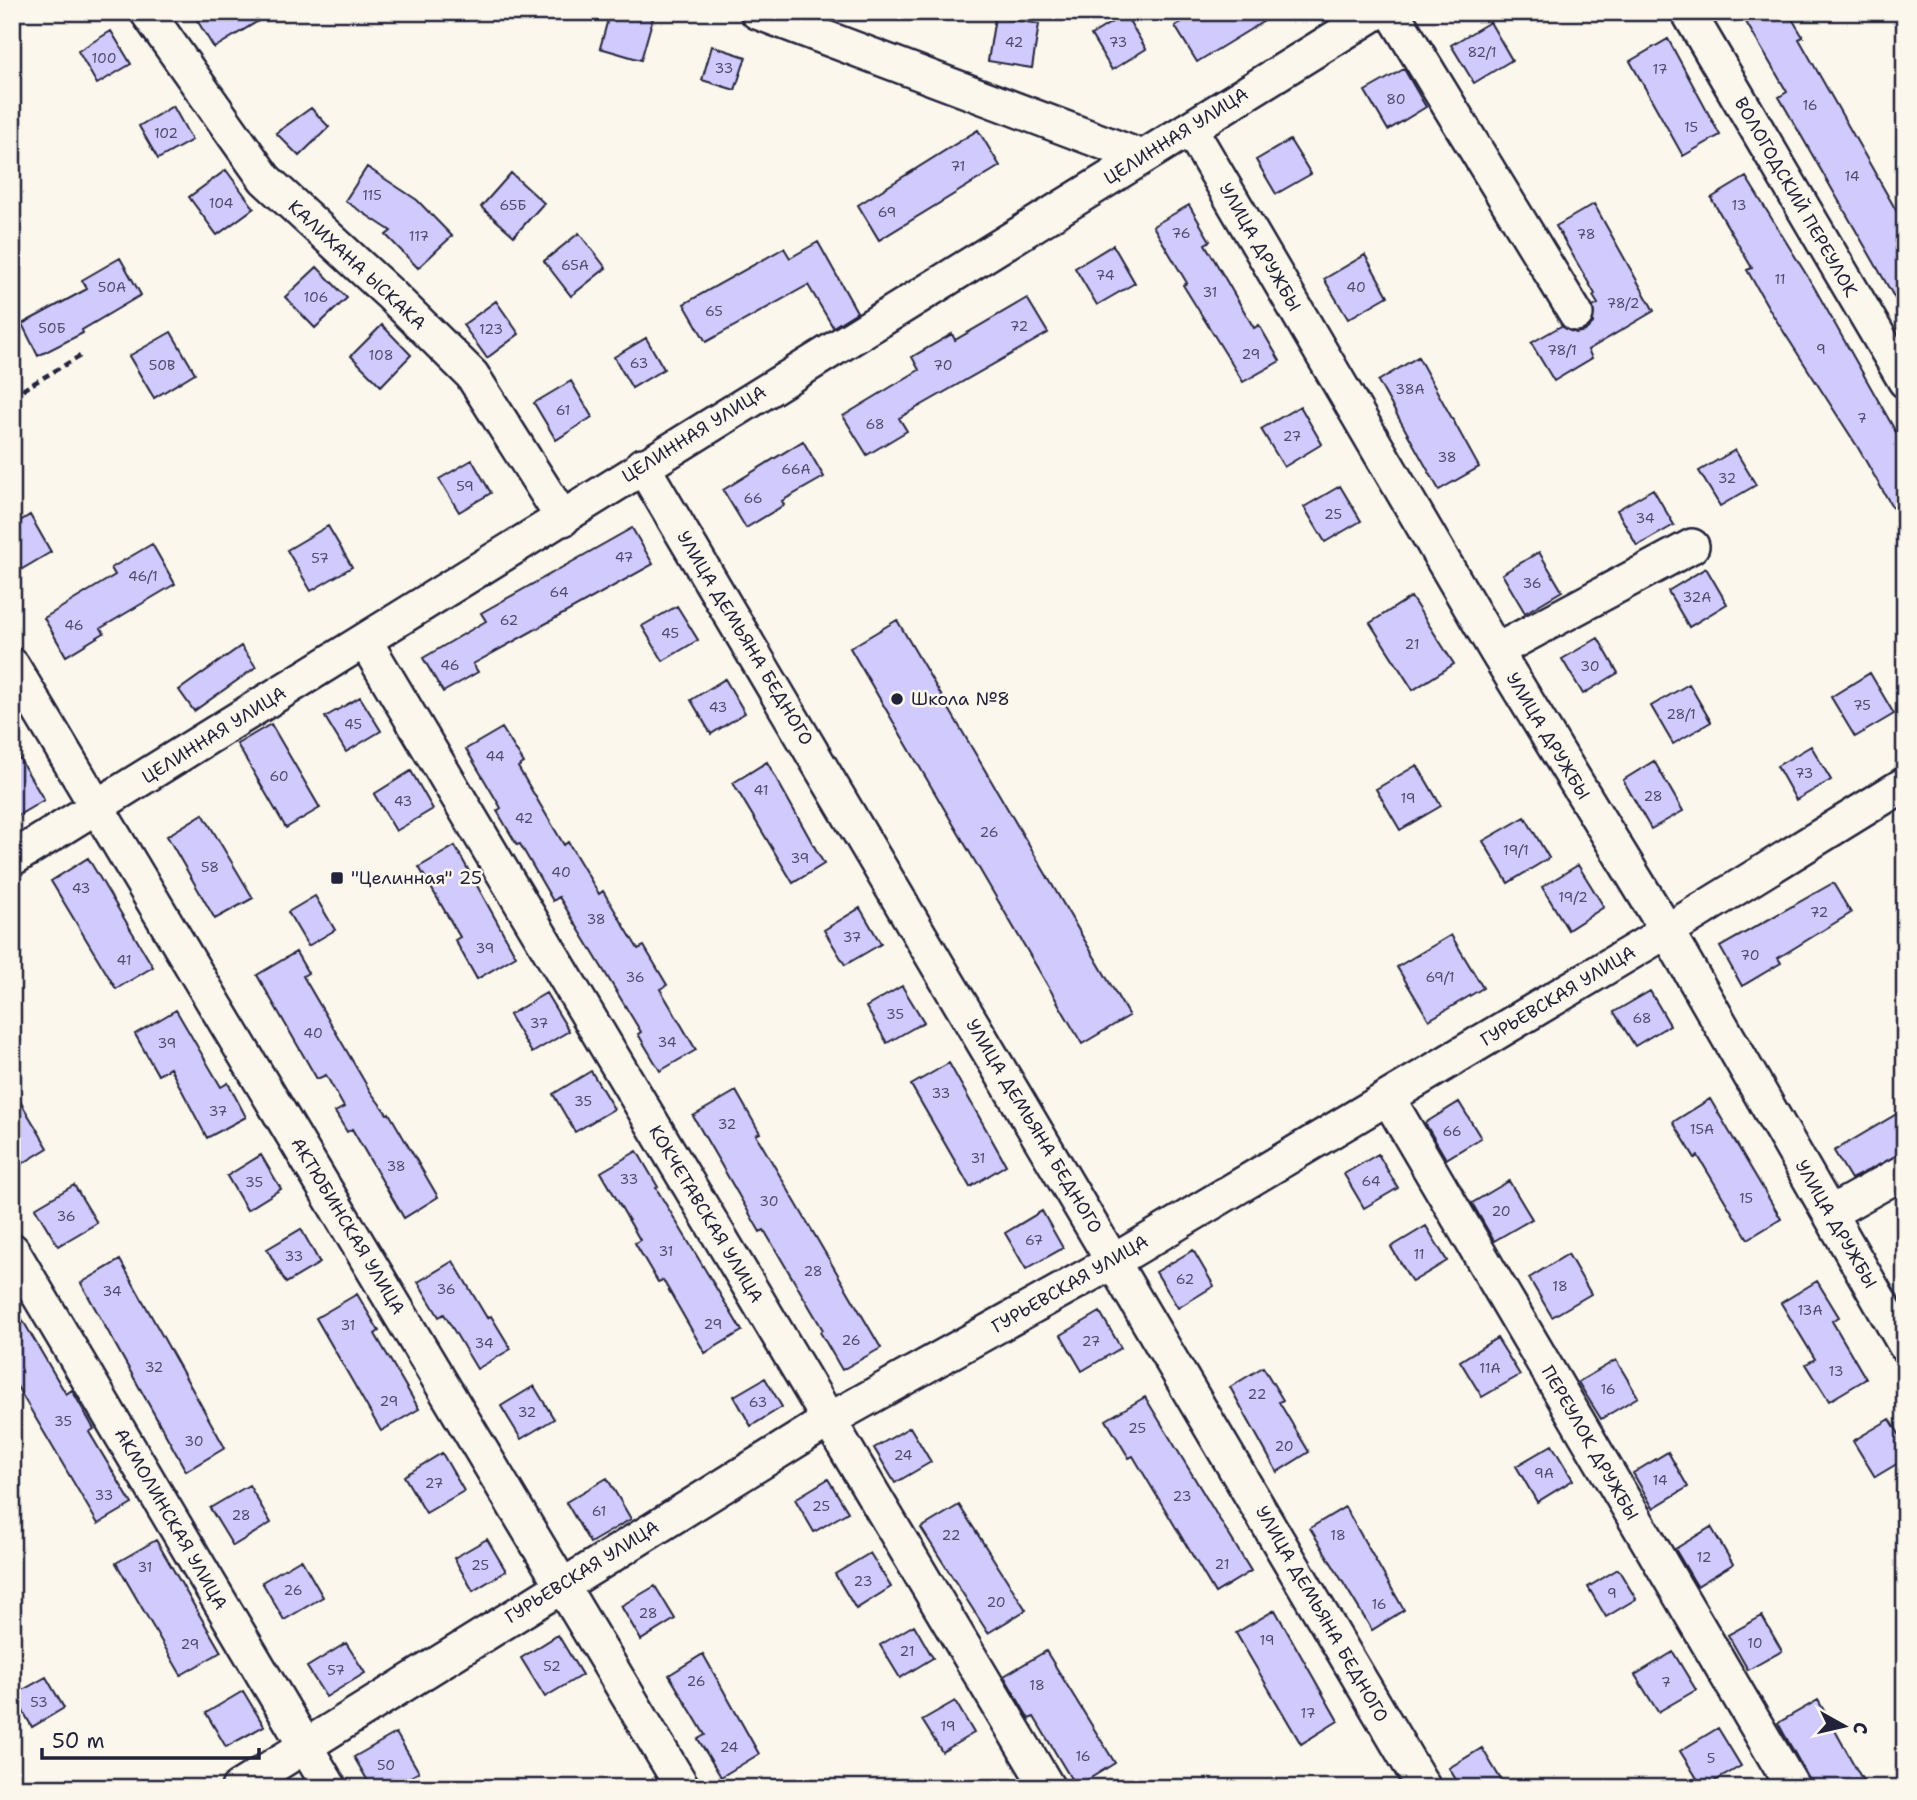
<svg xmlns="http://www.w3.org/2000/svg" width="1917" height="1800" viewBox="0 0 1917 1800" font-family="'Shantell Sans',sans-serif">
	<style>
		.building { fill: #d1cafd; stroke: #22223b; stroke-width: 2 }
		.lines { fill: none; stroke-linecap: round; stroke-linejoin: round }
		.minor-casing { stroke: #22223b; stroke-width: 38 }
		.path { stroke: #22223b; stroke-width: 4.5; stroke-dasharray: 7 5; stroke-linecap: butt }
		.minor { stroke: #fbf7ec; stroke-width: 33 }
		.poi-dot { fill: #22223b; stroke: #fbf7ec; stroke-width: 2.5 }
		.labels { text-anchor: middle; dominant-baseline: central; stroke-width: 5; stroke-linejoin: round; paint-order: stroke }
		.number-label { font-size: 14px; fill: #4e4c6c }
		.street-label { font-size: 18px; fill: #22223b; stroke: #fbf7ec }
		.poi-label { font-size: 18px; fill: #22223b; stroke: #fbf7ec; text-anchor: start }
	</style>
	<rect width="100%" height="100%" fill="#fbf7ec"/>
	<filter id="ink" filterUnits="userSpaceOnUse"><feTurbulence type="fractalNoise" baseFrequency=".0143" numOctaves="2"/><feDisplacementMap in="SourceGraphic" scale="14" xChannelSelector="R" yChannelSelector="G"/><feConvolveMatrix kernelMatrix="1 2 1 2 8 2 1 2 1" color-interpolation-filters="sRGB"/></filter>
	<g filter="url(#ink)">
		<path class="building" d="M192,12h81l-59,36z
			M610,12h24l19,6 -12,42 -41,-12z
			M1198,12h81l-82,50 -22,-36z
			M1763,12h25l15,25 -4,2 106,187v90l-126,-219 8,-5 -41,-70z
			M1125,14l21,35 -34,21 -21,-35z
			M995,17l44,7 -7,44 -44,-7z
			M1490,22l22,38 -38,23 -23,-38z
			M111,31l20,33 -34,20 -19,-33z
			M1668,39l52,96 -37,21 -53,-95z
			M712,46l34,11 -11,33 -33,-10z
			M1404,69l22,38 -38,23 -23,-39z
			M173,106l19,34 -34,19 -19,-33z
			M311,108l18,19 -30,29 -23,-23z
			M978,130l22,36 -121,74 -21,-35z
			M1290,140l21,34 -35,20 -20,-34z
			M367,167l50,33 35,36 -34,32 -32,-33 5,-4 -46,-30z
			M226,170l28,38 -37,27 -28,-38z
			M511,173l33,30 -30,33 -33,-29z
			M1746,177l68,110 91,161v81l-48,-83 -86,-134 -24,-42 5,-2 -41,-70z
			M1594,204l60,107 -66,39 4,8 -38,23 -23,-38 30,-17 15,7 9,-2 8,-8v-16l5,-3 -5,-8 2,-2 -39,-68z
			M1189,205l21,36 -5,3 49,84 5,-3 21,36 -37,21 -60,-97 4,-2 -34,-57z
			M579,233l27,35 -35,28 -27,-35z
			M818,242l39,70 -24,15 -25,-42 -102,57 -22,-38 100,-56 6,10z
			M1113,245l22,38 -38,22 -22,-37z
			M1365,255l23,41 -40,23 -24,-40z
			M120,258l21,37 -59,35 1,3 -45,23 -16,-32 65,-35 -5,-9z
			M317,267l30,31 -32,30 -30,-31z
			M1027,298l21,35 -149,85 8,13 -40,24 -24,-39 76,-46 -7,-13 40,-23 3,6z
			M496,301l23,33 -32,24 -24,-33z
			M382,325l29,30 -30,31 -30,-30z
			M171,332l24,41 -41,25 -25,-42z
			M646,338l18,31 -32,19 -18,-31z
			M1418,357l61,110 -40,23 -61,-109z
			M571,381l21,36 -36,23 -22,-37z
			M1300,406l22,38 -38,23 -23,-38z
			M803,441l21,36 -42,24 2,4 -38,23 -23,-38z
			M1735,450l21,35 -36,21 -21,-35z
			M472,460l19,33 -32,19 -20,-33z
			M1340,486l21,35 -36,21 -21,-35z
			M1653,489l21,36 -37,21 -20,-36z
			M30,515l21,37 -39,23v-49z
			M328,526l24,41 -41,24 -24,-41z
			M632,528l21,36 -180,100 5,8 -35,20 -20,-34 63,-37 -5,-8z
			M152,544l23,40 -74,44 3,5 -38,23 -22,-38 71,-43 -4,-7z
			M1539,552l23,39 -37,22 -23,-39z
			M1706,568l21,36 -38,23 -21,-36z
			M1411,597l43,67 -41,26 -43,-67z
			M677,606l21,34 -35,21 -21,-35z
			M897,620l232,396 -47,28 -232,-396z
			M1598,638l20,35 -35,21 -21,-35z
			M241,646l15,21 -62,44 -15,-21z
			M1870,673l24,41 -39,23 -24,-40z
			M725,679l20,34 -34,21 -20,-34z
			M1689,684l22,38 -38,22 -22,-38z
			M360,697l21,34 -35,21 -21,-35z
			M271,724l49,84 -34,20 -49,-84z
			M502,728l22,35 -6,4 46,78 4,-3 31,52 4,-3 35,58 6,-3 23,39 -7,4 36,61 -36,21 -22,-37 3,-2 -82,-135 -6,4 -33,-57 -3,1 -20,-34 4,-3 -35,-59z
			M12,746l32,54 -32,19z
			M1811,746l20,34 -35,20 -19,-34z
			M1654,761l29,50 -32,18 -28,-49z
			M767,762l57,102 -31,19 -60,-100z
			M1417,765l24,41 -41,24 -24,-41z
			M411,771l22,38 -37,22 -22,-37z
			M203,814l50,84 -38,21 -48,-83z
			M1525,817l24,41 -41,25 -25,-42z
			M455,846l61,110 -39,23 -22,-39 5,-3 -41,-70z
			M88,858l65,109 -37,22 -65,-108z
			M1578,865l26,42 -36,23 -26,-43z
			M1833,883l18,30 -73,45 3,5 -39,23 -22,-39z
			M315,896l20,34 -27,16 -20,-34z
			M860,908l21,36 -36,21 -21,-35z
			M1451,935l32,53 -54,32 -32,-53z
			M296,952l12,21 -5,3 67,115 17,23 2,-1 49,84 -34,21 -52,-89 -5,3 -12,-20 9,-5 -18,-32 -9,4 -60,-104z
			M902,986l22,36 -37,21 -21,-36z
			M1650,991l20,34 -35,21 -21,-34z
			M546,993l23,38 -37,22 -23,-38z
			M176,1010l45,77 7,-4 18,34 -39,21 -37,-70 -12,7 -23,-41z
			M949,1063l57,102 -36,22 -59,-102z
			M591,1071l23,38 -39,23 -22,-38z
			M12,1088l36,60 -36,22z
			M736,1091l24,42 -4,2 125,213 -39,22 -22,-38 3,-2 -59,-100 -4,2 -67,-116z
			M1710,1099l71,120 -33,20 -50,-83 -3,2 -22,-36z
			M1459,1102l22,36 -35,21 -21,-36z
			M1905,1109v43l-54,27 -17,-28z
			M637,1151l21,36 -2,1 86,143 -37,22 -42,-73 -5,2 -23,-39 5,-3 -39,-68z
			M1378,1154l20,34 -34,20 -20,-34z
			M261,1155l20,34 -34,21 -20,-34z
			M1509,1181l23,38 -38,22 -22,-38z
			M74,1185l23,38 -39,23 -23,-38z
			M1042,1211l21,37 -37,21 -21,-36z
			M1426,1226l21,35 -35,21 -21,-35z
			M301,1229l19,34 -34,20 -19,-34z
			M1193,1250l21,36 -36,22 -22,-36z
			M1568,1254l23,40 -39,23 -23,-39z
			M120,1260l105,188 -39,23 -105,-188z
			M453,1261l34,57 4,-2 20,33 -34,20 -33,-55 -5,3 -21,-35z
			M1817,1281l22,36 -7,4 34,58 -37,22 -23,-37 9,-5 -34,-56z
			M357,1294l22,37 -4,3 44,75 -38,22 -65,-113z
			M12,1302l54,92 6,-4 22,39 -5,3 43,72 -34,20 -86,-146z
			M1100,1312l21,36 -39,23 -21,-36z
			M1497,1338l23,37 -38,22 -22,-36z
			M1616,1360l22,37 -37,22 -23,-37z
			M1263,1367l20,33 -4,2 30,50 -32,20 -47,-85z
			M765,1378l17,29 -31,19 -17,-30z
			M534,1386l20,33 -33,20 -20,-33z
			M1145,1397l106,174 -36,22 -82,-137 -4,2 -23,-38z
			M1890,1419l15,25v15l-30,18 -22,-36z
			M910,1427l21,35 -36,21 -21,-35z
			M1552,1445l21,35 -36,22 -21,-36z
			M1668,1452l20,35 -35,21 -20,-35z
			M442,1453l22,38 -38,22 -22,-37z
			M607,1478l24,41 -41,24 -24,-41z
			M828,1479l20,33 -34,20 -19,-33z
			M249,1485l22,38 -38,23 -23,-38z
			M959,1505l67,105 -38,23 -67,-105z
			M1345,1507l59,103 -32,20 -62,-102z
			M1711,1527l22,37 -36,22 -22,-37z
			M487,1539l19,32 -33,20 -19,-33z
			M156,1540l65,112 -40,23 -65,-112z
			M870,1553l21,34 -35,22 -21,-35z
			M301,1559l22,38 -39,23 -22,-38z
			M1618,1569l18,30 -30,18 -18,-30z
			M655,1586l20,33 -34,21 -20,-34z
			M1275,1610l63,111 -37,23 -65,-111z
			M1762,1616l20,35 -34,19 -20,-35z
			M914,1625l19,33 -33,20 -20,-33z
			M558,1635l24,40 -37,22 -24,-39z
			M346,1643l19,30 -39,24 -19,-30z
			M1046,1651l69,112 -39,24 -42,-70 -5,2 -25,-43z
			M1673,1652l23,38 -38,22 -23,-37z
			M703,1654l56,100 -38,23 -23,-38 7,-4 -36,-60z
			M46,1677l18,31 -32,19 -18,-32z
			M243,1691l21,35 -38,21 -20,-34z
			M1818,1700l49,88h-53l-36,-65z
			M955,1701l19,32 -32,19 -20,-32z
			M1718,1728l23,38 -38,22 -23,-37z
			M396,1733l23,39 -27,16h-20l-18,-31z
			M1482,1748l24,40h-45l-12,-20z"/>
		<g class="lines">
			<g class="minor-casing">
				<path id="minor" d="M147,12l118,167 125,115 82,81 91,144
					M757,12l385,145
					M1392,12l184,302
					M1688,12l217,369
					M1190,128l306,523 171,280 238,414
					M642,465l782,1323
					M365,641l683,1147
					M1496,651l196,-105
					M12,665l671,1123
					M12,859l1365,-847
					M1388,1098l405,690
					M1830,1213l75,-42
					M12,1250l318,538
					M238,1788l591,-368 285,-159 553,-330 238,-147"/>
			</g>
			<path class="path" d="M12,396l68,-40"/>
			<use href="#minor" class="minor"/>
		</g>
	</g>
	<g class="poi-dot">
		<circle cx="897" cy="699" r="7"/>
		<rect x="330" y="871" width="14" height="14" rx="3.5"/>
	</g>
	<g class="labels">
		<g class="number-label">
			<text x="1014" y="42">42</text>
			<text x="1118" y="42">73</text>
			<text x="1482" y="52">82/1</text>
			<text x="104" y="58">100</text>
			<text x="724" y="68">33</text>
			<text x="1660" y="69">17</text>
			<text x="1396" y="99">80</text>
			<text x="1810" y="105">16</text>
			<text x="1691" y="127">15</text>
			<text x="166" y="133">102</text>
			<text x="958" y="166">71</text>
			<text x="1852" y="176">14</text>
			<text x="372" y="195">115</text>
			<text x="221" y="203">104</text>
			<text x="513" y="205">65Б</text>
			<text x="1739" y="205">13</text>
			<text x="887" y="212">69</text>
			<text x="1181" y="233">76</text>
			<text x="1586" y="234">78</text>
			<text x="419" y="236">117</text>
			<text x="575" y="265">65А</text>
			<text x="1105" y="275">74</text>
			<text x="1780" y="279">11</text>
			<text x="112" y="287">50А</text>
			<text x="1356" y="287">40</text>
			<text x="1210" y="292">31</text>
			<text x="316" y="297">106</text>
			<text x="1623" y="303">78/2</text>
			<text x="714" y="311">65</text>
			<text x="1019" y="326">72</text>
			<text x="52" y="328">50Б</text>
			<text x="491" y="329">123</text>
			<text x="1821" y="349">9</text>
			<text x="1562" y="350">78/1</text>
			<text x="1251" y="354">29</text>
			<text x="381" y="355">108</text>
			<text x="639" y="363">63</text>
			<text x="162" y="365">50В</text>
			<text x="943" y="365">70</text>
			<text x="1410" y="389">38А</text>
			<text x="563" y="410">61</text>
			<text x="1862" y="418">7</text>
			<text x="875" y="424">68</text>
			<text x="1292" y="436">27</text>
			<text x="1447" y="457">38</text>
			<text x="796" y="469">66А</text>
			<text x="1727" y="478">32</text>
			<text x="465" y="486">59</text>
			<text x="753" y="498">66</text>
			<text x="1333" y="514">25</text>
			<text x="1645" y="518">34</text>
			<text x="624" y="557">47</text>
			<text x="320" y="558">57</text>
			<text x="143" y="576">46/1</text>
			<text x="1532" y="583">36</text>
			<text x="559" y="592">64</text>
			<text x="1697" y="597">32А</text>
			<text x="509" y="620">62</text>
			<text x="74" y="625">46</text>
			<text x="670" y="633">45</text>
			<text x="1412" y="644">21</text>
			<text x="450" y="665">46</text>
			<text x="1590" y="666">30</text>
			<text x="1862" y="705">75</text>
			<text x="718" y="707">43</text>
			<text x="1681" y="714">28/1</text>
			<text x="353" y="724">45</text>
			<text x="495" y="756">44</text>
			<text x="1804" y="773">73</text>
			<text x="279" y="776">60</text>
			<text x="761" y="790">41</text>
			<text x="1653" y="796">28</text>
			<text x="1408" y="798">19</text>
			<text x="403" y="801">43</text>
			<text x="524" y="818">42</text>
			<text x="989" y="832">26</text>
			<text x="1516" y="850">19/1</text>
			<text x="800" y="858">39</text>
			<text x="210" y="867">58</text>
			<text x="561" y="872">40</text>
			<text x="81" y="888">43</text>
			<text x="1573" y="897">19/2</text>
			<text x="1819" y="912">72</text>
			<text x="596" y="919">38</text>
			<text x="852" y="937">37</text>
			<text x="485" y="948">39</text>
			<text x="1750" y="955">70</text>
			<text x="124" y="960">41</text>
			<text x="635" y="977">36</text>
			<text x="1440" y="977">69/1</text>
			<text x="895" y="1014">35</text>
			<text x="1642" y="1018">68</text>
			<text x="539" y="1023">37</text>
			<text x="313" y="1033">40</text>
			<text x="667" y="1042">34</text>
			<text x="167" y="1043">39</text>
			<text x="941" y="1093">33</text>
			<text x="583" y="1101">35</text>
			<text x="218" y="1111">37</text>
			<text x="727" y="1124">32</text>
			<text x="1702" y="1129">15А</text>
			<text x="1452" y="1131">66</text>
			<text x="978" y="1158">31</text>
			<text x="396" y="1166">38</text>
			<text x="629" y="1179">33</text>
			<text x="1371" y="1181">64</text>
			<text x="254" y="1182">35</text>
			<text x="1746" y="1198">15</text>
			<text x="769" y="1201">30</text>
			<text x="1501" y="1211">20</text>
			<text x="66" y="1216">36</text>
			<text x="1034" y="1240">67</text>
			<text x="666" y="1251">31</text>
			<text x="1419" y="1254">11</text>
			<text x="294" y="1256">33</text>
			<text x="813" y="1271">28</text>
			<text x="1185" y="1279">62</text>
			<text x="1560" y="1286">18</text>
			<text x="446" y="1289">36</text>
			<text x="112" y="1291">34</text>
			<text x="1810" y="1310">13А</text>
			<text x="713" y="1324">29</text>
			<text x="348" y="1325">31</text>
			<text x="851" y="1340">26</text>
			<text x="1091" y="1341">27</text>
			<text x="484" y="1343">34</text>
			<text x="154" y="1367">32</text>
			<text x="1490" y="1368">11А</text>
			<text x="1836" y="1371">13</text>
			<text x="1608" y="1389">16</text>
			<text x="1257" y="1394">22</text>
			<text x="389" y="1401">29</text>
			<text x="758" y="1402">63</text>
			<text x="527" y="1412">32</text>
			<text x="63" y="1421">35</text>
			<text x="1137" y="1428">25</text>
			<text x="194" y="1441">30</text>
			<text x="1284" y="1446">20</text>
			<text x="903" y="1455">24</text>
			<text x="1544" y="1473">9А</text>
			<text x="1660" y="1480">14</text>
			<text x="434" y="1483">27</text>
			<text x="104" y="1495">33</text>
			<text x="1182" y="1496">23</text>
			<text x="821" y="1506">25</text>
			<text x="599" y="1511">61</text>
			<text x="241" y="1515">28</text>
			<text x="951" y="1535">22</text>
			<text x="1338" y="1535">18</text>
			<text x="1704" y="1557">12</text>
			<text x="1222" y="1564">21</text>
			<text x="480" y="1565">25</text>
			<text x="145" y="1567">31</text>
			<text x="863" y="1581">23</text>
			<text x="293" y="1590">26</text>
			<text x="1612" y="1593">9</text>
			<text x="996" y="1602">20</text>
			<text x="1379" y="1604">16</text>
			<text x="648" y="1613">28</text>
			<text x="1267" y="1640">19</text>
			<text x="1755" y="1643">10</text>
			<text x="190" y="1644">29</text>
			<text x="907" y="1651">21</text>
			<text x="552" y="1666">52</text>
			<text x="336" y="1670">57</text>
			<text x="696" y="1681">26</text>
			<text x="1666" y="1682">7</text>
			<text x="1037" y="1685">18</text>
			<text x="39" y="1702">53</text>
			<text x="1308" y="1713">17</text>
			<text x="948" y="1726">19</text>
			<text x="729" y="1747">24</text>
			<text x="1083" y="1756">16</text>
			<text x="1711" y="1758">5</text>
			<text x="386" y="1765">50</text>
		</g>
		<g class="street-label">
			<text transform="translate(1176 136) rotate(-32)">ЦЕЛИННАЯ УЛИЦА</text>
			<text transform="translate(1796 197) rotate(60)">ВОЛОГОДСКИЙ ПЕРЕУЛОК</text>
			<text transform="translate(1260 247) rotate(60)">УЛИЦА ДРУЖБЫ</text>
			<text transform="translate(357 265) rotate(43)">КАЛИХАНА ЫСКАКА</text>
			<text transform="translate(694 434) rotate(-32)">ЦЕЛИННАЯ УЛИЦА</text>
			<text transform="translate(745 638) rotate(59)">УЛИЦА ДЕМЬЯНА БЕДНОГО</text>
			<text transform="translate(214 735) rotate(-32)">ЦЕЛИННАЯ УЛИЦА</text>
			<text transform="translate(1548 736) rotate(59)">УЛИЦА ДРУЖБЫ</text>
			<text transform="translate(1558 996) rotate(-31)">ГУРЬЕВСКАЯ УЛИЦА</text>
			<text transform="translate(1034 1126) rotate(59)">УЛИЦА ДЕМЬЯНА БЕДНОГО</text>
			<text transform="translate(706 1214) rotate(59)">КОКЧЕТАВСКАЯ УЛИЦА</text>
			<text transform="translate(1836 1224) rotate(60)">УЛИЦА ДРУЖБЫ</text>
			<text transform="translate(348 1226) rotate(59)">АКТЮБИНСКАЯ УЛИЦА</text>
			<text transform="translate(1070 1284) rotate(-30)">ГУРЬЕВСКАЯ УЛИЦА</text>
			<text transform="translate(1590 1443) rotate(60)">ПЕРЕУЛОК ДРУЖБЫ</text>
			<text transform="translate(171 1519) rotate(60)">АКМОЛИНСКАЯ УЛИЦА</text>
			<text transform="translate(582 1572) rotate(-32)">ГУРЬЕВСКАЯ УЛИЦА</text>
			<text transform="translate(1322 1614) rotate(60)">УЛИЦА ДЕМЬЯНА БЕДНОГО</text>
		</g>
		<g class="poi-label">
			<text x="911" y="699">Школа №8</text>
			<text x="351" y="878">"Целинная" 25</text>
		</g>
	</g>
	<rect width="1917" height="1800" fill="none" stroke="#fbf7ec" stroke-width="42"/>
	<rect x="21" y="21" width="1875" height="1758" fill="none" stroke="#22223b" stroke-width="2.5" filter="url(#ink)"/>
	<g transform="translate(1844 1726) rotate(98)" stroke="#fbf7ec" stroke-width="5" paint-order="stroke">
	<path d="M0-5L12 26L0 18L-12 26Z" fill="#22223b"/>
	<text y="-10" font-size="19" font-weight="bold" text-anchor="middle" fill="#22223b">С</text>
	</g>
	<path d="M42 1748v10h217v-10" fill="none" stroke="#22223b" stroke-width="3.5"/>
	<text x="52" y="1748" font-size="21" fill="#22223b" stroke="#fbf7ec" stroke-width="5" paint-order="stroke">50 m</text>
</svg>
